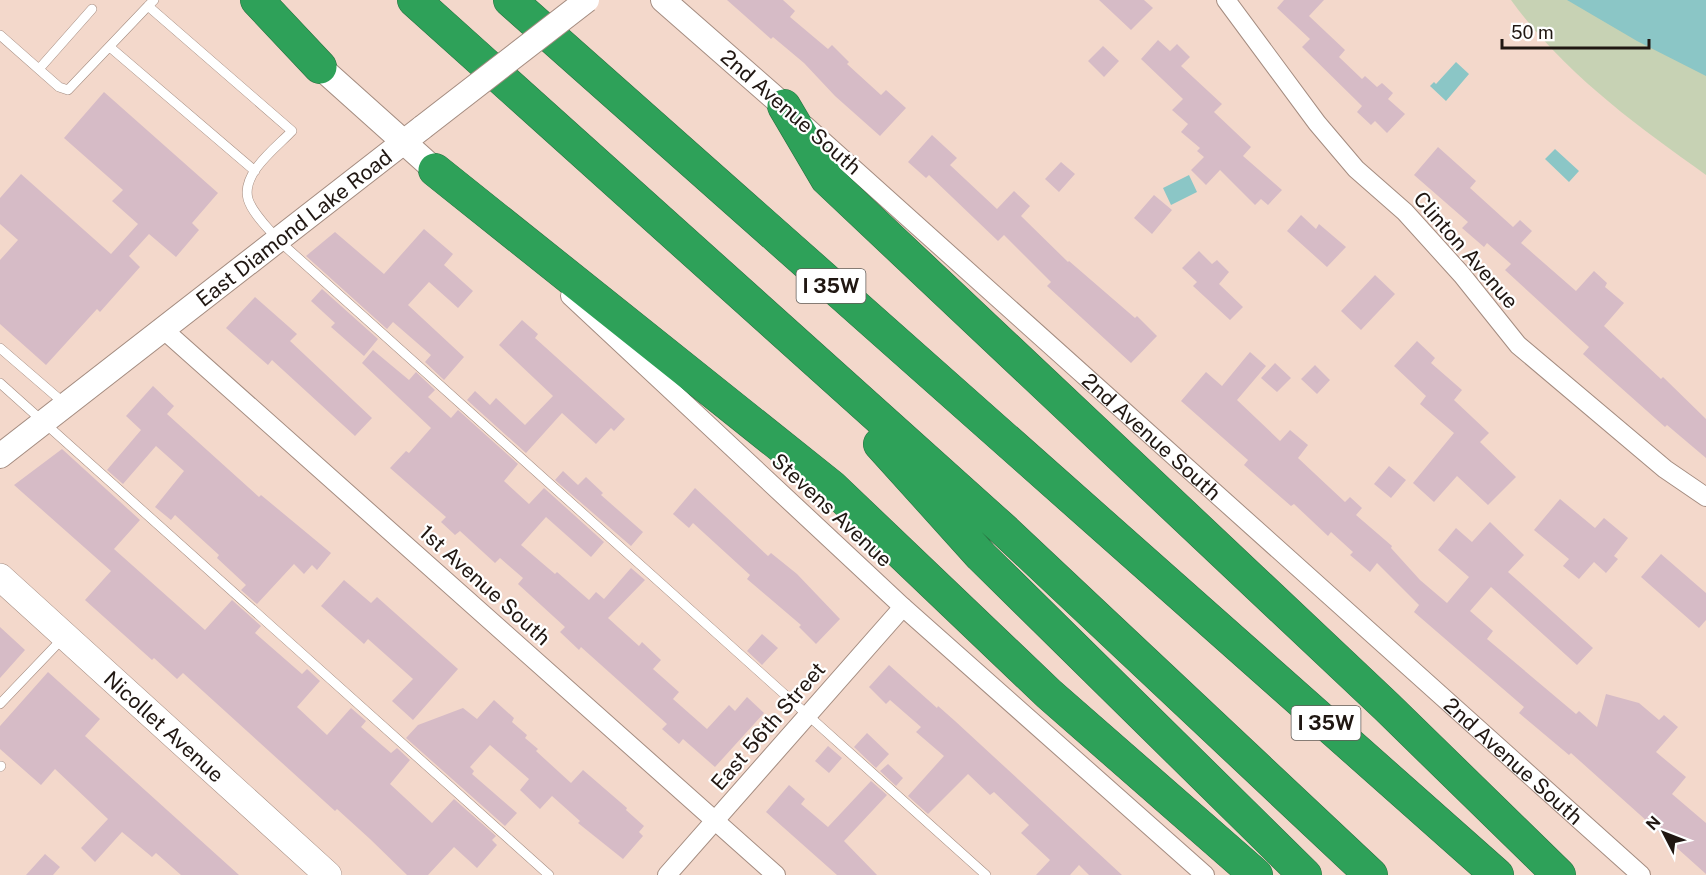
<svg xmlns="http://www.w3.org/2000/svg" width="1706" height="875" viewBox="0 0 1706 875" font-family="'Public Sans',sans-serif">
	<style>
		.green { fill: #c7d2b4 }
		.water { fill: #8bc6c6 }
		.building { fill: #d6bbc6 }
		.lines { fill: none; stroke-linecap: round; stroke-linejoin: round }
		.service-casing { stroke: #a48c80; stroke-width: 10 }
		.minor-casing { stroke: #a48c80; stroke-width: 20 }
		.tertiary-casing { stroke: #a48c80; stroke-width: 26 }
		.secondary-casing { stroke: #a48c80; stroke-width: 28 }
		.motorway-casing { stroke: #297140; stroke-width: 34 }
		.service { stroke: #fff; stroke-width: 9 }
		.minor { stroke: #fff; stroke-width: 18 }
		.tertiary { stroke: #fff; stroke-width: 24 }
		.secondary { stroke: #fff; stroke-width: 27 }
		.motorway { stroke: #2ea159; stroke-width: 33 }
		.tertiary-bridge-casing { stroke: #a48c80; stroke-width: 26; stroke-linecap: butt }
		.tertiary-bridge { stroke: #fff; stroke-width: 24 }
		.labels { text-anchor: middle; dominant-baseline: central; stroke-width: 4.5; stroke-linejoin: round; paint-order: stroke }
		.shield { fill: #fff; stroke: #635d59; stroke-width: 1.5 }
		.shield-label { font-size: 20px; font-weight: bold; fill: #201712 }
		.street-label { font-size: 21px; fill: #201712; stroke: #fff }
	</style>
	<rect width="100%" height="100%" fill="#f3d8cb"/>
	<path class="green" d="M1511,0h195v175c-72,-51 -143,-103 -195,-175z"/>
	<path class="water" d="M1567,0h139v76l-69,-35z
		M1456,62l13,12 -23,27 -16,-15 4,-4 2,2z
		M1555,149l24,22 -10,11 -24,-23z
		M1189,175l8,17 -26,13 -8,-17z"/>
	<path class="building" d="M727,0h56l12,11 -5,6 38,32 4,-4 17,17 -2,2 34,31 5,-5 20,18 -26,28 -45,-40 -31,-33 -31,-26 -2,2z
		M1099,0h45l9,8 -22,22z
		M1284,0h40l-15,16 36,34 -6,7 23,22 3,-3 12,11 5,-4 11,10 -5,6 17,15 -18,19 -12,-12 -4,4 -14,-13 5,-6 -60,-59 8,-8 -33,-31z
		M1158,40l12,11 7,-7 13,13 -9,9 41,38 -8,8 37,35 -8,9 39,34 -14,15 -7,-6 -6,6 -35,-35 -14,15 -15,-15 13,-13 -7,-6 3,-3 -19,-16 7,-8 -16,-14 11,-11 -42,-40z
		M1103,46l16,15 -15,16 -16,-16z
		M104,92l114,101 -26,30 7,7 -23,27 -27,-23 -20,22 11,11 -40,45 -3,-3 -51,56 -46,-41v-64l18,-20 -18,-16v-26l21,-24 90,80 27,-30 -26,-23 11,-11 -59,-52z
		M932,135l25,23 -7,7 47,44 17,-18 16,15 -9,10 47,46 1,-1 66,57 2,-2 20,20 -26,27 -84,-77 4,-4 -47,-47 -6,6 -69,-66 -3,3 -18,-16z
		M1438,147l38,34 -6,7 43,39 7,-7 12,11 -11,12 55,48 18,-20 13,12 -2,4 19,16 -20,23 57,53 2,-2 43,42v39l-39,-33 -2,2 -82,-73 6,-7 -84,-77 6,-6 -24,-21 -3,4 -22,-19 6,-6 -54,-47z
		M1061,162l14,12 -16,18 -14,-13z
		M1154,195l18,15 -20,24 -18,-16z
		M1301,215l15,14 3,-5 27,23 -19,20 -40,-36z
		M424,229l29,25 -9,11 29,26 -15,17 -29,-26 -21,23 56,52 -20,23 -19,-18 6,-7 -38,-33 -6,7 -81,-73 29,-24 49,42z
		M1199,251l13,13 5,-4 12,12 -10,12 24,23 -13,13 -37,-34 4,-4 -15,-14z
		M1375,275l20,19 -34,36 -20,-19z
		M322,289l56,50 -14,17 -33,-29 4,-4 -24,-22z
		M255,297l42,37 -7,7 82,77 -17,18 -83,-76 -4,5 -42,-37z
		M522,320l16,14 -3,4 90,81 -11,12 -3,-3 -15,16 -34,-31 -36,40 -59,-53 8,-9 15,14 6,-7 29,27 28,-29 -54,-51z
		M1417,341l18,17 -4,5 31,27 -8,10 35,33 -9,9 36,35 -28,28 -31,-29 -23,26 -21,-19 41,-50 -34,-29 6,-8 -32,-30z
		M373,350l36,30 7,-8 19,18 -7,7 23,21 7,-8 60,54 -14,17 25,23 15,-16 60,54 -13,15 -45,-40 -25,28 34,29 2,-2 32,28 7,-8 8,7 27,-31 14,12 -37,38 31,28 3,-4 19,18 -8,9 26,23 -6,7 34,30 22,-24 6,6 12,-14 17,16 -49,54 -32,-28 -4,5 -17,-15 5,-5 -86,-77 -2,3 -19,-18 5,-5 -47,-43 5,-6 -23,-20 -5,5 -35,-32 -5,4 -14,-13 5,-5 -56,-49 16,-17 3,2 22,-25 -69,-65z
		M1250,352l16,14 -29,34 43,41 10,-11 18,15 -10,13 47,44 5,-5 12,11 -6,7 36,31 -1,2 29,32 27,23 22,-26 -31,-27 18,-22 16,14 18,-20 34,33 -16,17 85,76 -16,17 -86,-78 -21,24 23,20 -6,8 89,75 3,-3 18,16 9,-33 33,9 20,17 5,-5 14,12 -22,25 30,25 -14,17 34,29v51l-135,-121 -2,2 -50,-42 5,-6 -110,-95 5,-7 -42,-42 -7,9 -20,-17 3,-3 -22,-20 -3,4 -34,-32 -3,2 -47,-41 4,-5 -67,-59 25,-29 16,14z
		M1275,363l16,15 -14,14 -16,-14z
		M1315,365l15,15 -13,14 -16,-15z
		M153,386l21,20 -7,8 92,83 2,-2 70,58 -14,17 -5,-5 -8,9 -10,-10 -37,40 -16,-14 5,-5 -29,-27 2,-3 -44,-40 -4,5 -16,-13 29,-36 -28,-25 -33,38 -16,-14 34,-40 -15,-14z
		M62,449l78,71 -26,29 91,81 27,-30 29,26 -6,7 47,41 5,-5 13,12 -23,26 30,28 24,-27 15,13 -5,6 30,26 6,-5 13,12 -20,24 42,39 22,-24 42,37 -4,4 5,5 -20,23 -23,-21 -26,28h-21l-37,-36 -33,-30 -2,2 -152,-138 -6,6 -23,-21 -2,2 -67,-60 26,-29 -97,-86z
		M1389,466l17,14 -15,18 -17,-14z
		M563,471l15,14 8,-8 17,16 -2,2 42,37 -12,14 -76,-66z
		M695,488l73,68 3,-3 26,21 43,45 -24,25 -17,-17 2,-2 -54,-46 3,-4 -57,-52 -4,5 -16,-14z
		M1560,499l35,29 9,-10 24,20 -14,18 4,3 -12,14 -12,-11 -15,17 -16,-13 6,-7 -35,-29z
		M1661,554l45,39v27l-7,8 -58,-51z
		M344,580l27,23 6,-6 81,72 -45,51 -21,-19 21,-22 -45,-40 -4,5 -43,-38z
		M0,627l25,23 -25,28z
		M762,634l16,14 -16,17 -15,-14z
		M889,665l48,43 1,-2 17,15 167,154h-33l-10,-10 -9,10h-34l14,-15 -29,-27 8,-8 -35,-33 -4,3 -22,-21 -40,40 -20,-18 36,-40 -28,-24 5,-5 -31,-27 -4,4 -17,-17z
		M48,672l52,47 -15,17 154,139h-58l-25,-22 -4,4 -30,-25 -27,30 -14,-14 27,-29 -53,-50 -14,16 -41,-36v-23z
		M494,700l20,18 -2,4 15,13 -2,3 13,11 -2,2 35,32 12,-13 44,38 -1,2 18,16 -5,6 4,4 -20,23 -45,-36 2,-2 -28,-25 -12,13 -20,-19 9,-11 -39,-34 -20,22 4,4 -2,3 45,39 -12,13 -99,-88 12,-13 45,-17 14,11z
		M867,733l22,21 -13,14 -22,-21z
		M828,746l14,12 -13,15 -14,-12z
		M888,764l15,14 -7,8 -16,-15z
		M871,781l16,14 -43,46 33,34h-40l-71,-63 23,-27 16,14 -4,5 27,23z
		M45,854l15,13 -7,8h-27z"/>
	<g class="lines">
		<g class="service-casing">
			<path id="service" d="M154,0l-6,6 144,125c-15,16 -51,42 -44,68 4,14 21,30 30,41l708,635
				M0,35l59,52 9,3 80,-84
				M111,48l144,123
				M39,69l53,-60
				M0,348l65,56
				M0,383l549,492
				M0,704l63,-66
				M0,767l1,-1"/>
		</g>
		<g class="minor-casing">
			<g id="minor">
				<path d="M1226,0l91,123 39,46 49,43 57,63 56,70 147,124 41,28"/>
				<path id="s1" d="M805,125l836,750"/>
				<path d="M570,296l333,311 302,268"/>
				<path d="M164,330l612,545"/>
				<path d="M667,875l236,-268"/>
			</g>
		</g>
		<g class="tertiary-casing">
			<g id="tertiary">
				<path d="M663,0l121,106"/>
				<path d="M320,67l115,103"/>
				<path id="s2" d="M0,456l423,-329"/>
			</g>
		</g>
		<g class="secondary-casing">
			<g id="secondary">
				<path id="s3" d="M0,577l328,298"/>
			</g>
		</g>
		<g class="motorway-casing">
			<path id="motorway" d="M257,0l63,67
				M414,0l590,530 367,345
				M510,0l987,875
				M784,106l43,73 560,528 172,168
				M435,170l397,317 217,207 207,181
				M880,444l101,112 324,319"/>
		</g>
		<use href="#service" class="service"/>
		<use href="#minor" class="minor"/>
		<use href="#tertiary" class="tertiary"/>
		<use href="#secondary" class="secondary"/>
		<use href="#motorway" class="motorway"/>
		<g class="tertiary-bridge-casing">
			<path id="tertiary-bridge" d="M423,127l164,-127"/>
		</g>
		<use href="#tertiary-bridge" class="tertiary-bridge"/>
	</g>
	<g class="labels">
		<g class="shield">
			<rect x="796.5" y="269" width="69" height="34" rx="4.5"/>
			<rect x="1291.5" y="706" width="69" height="34" rx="4.5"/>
		</g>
		<g class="shield-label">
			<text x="831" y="286">I 35W</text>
			<text x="1326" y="723">I 35W</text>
		</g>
		<g class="street-label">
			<text transform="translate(791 112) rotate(41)">2nd Avenue South</text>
			<text stroke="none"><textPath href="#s2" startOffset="372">East Diamond Lake Road</textPath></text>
			<text transform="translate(1466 250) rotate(49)">Clinton Avenue</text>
			<text stroke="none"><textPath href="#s1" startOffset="466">2nd Avenue South</textPath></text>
			<text transform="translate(832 510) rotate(43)">Stevens Avenue</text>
			<text transform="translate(485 585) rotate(42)">1st Avenue South</text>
			<text stroke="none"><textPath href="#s3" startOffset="222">Nicollet Avenue</textPath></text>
			<text transform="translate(768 726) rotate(-49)">East 56th Street</text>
			<text stroke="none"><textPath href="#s1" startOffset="952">2nd Avenue South</textPath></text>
		</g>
	</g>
	<g transform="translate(1664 833) rotate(312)" stroke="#ffffff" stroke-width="4.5" paint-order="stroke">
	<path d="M0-4.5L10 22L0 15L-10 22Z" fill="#201712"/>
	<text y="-9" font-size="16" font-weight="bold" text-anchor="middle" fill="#201712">N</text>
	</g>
	<path d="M1502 39v9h147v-9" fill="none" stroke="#201712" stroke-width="3"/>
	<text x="1511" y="39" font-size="18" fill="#201712" stroke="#ffffff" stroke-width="4.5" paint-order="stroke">50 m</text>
</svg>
